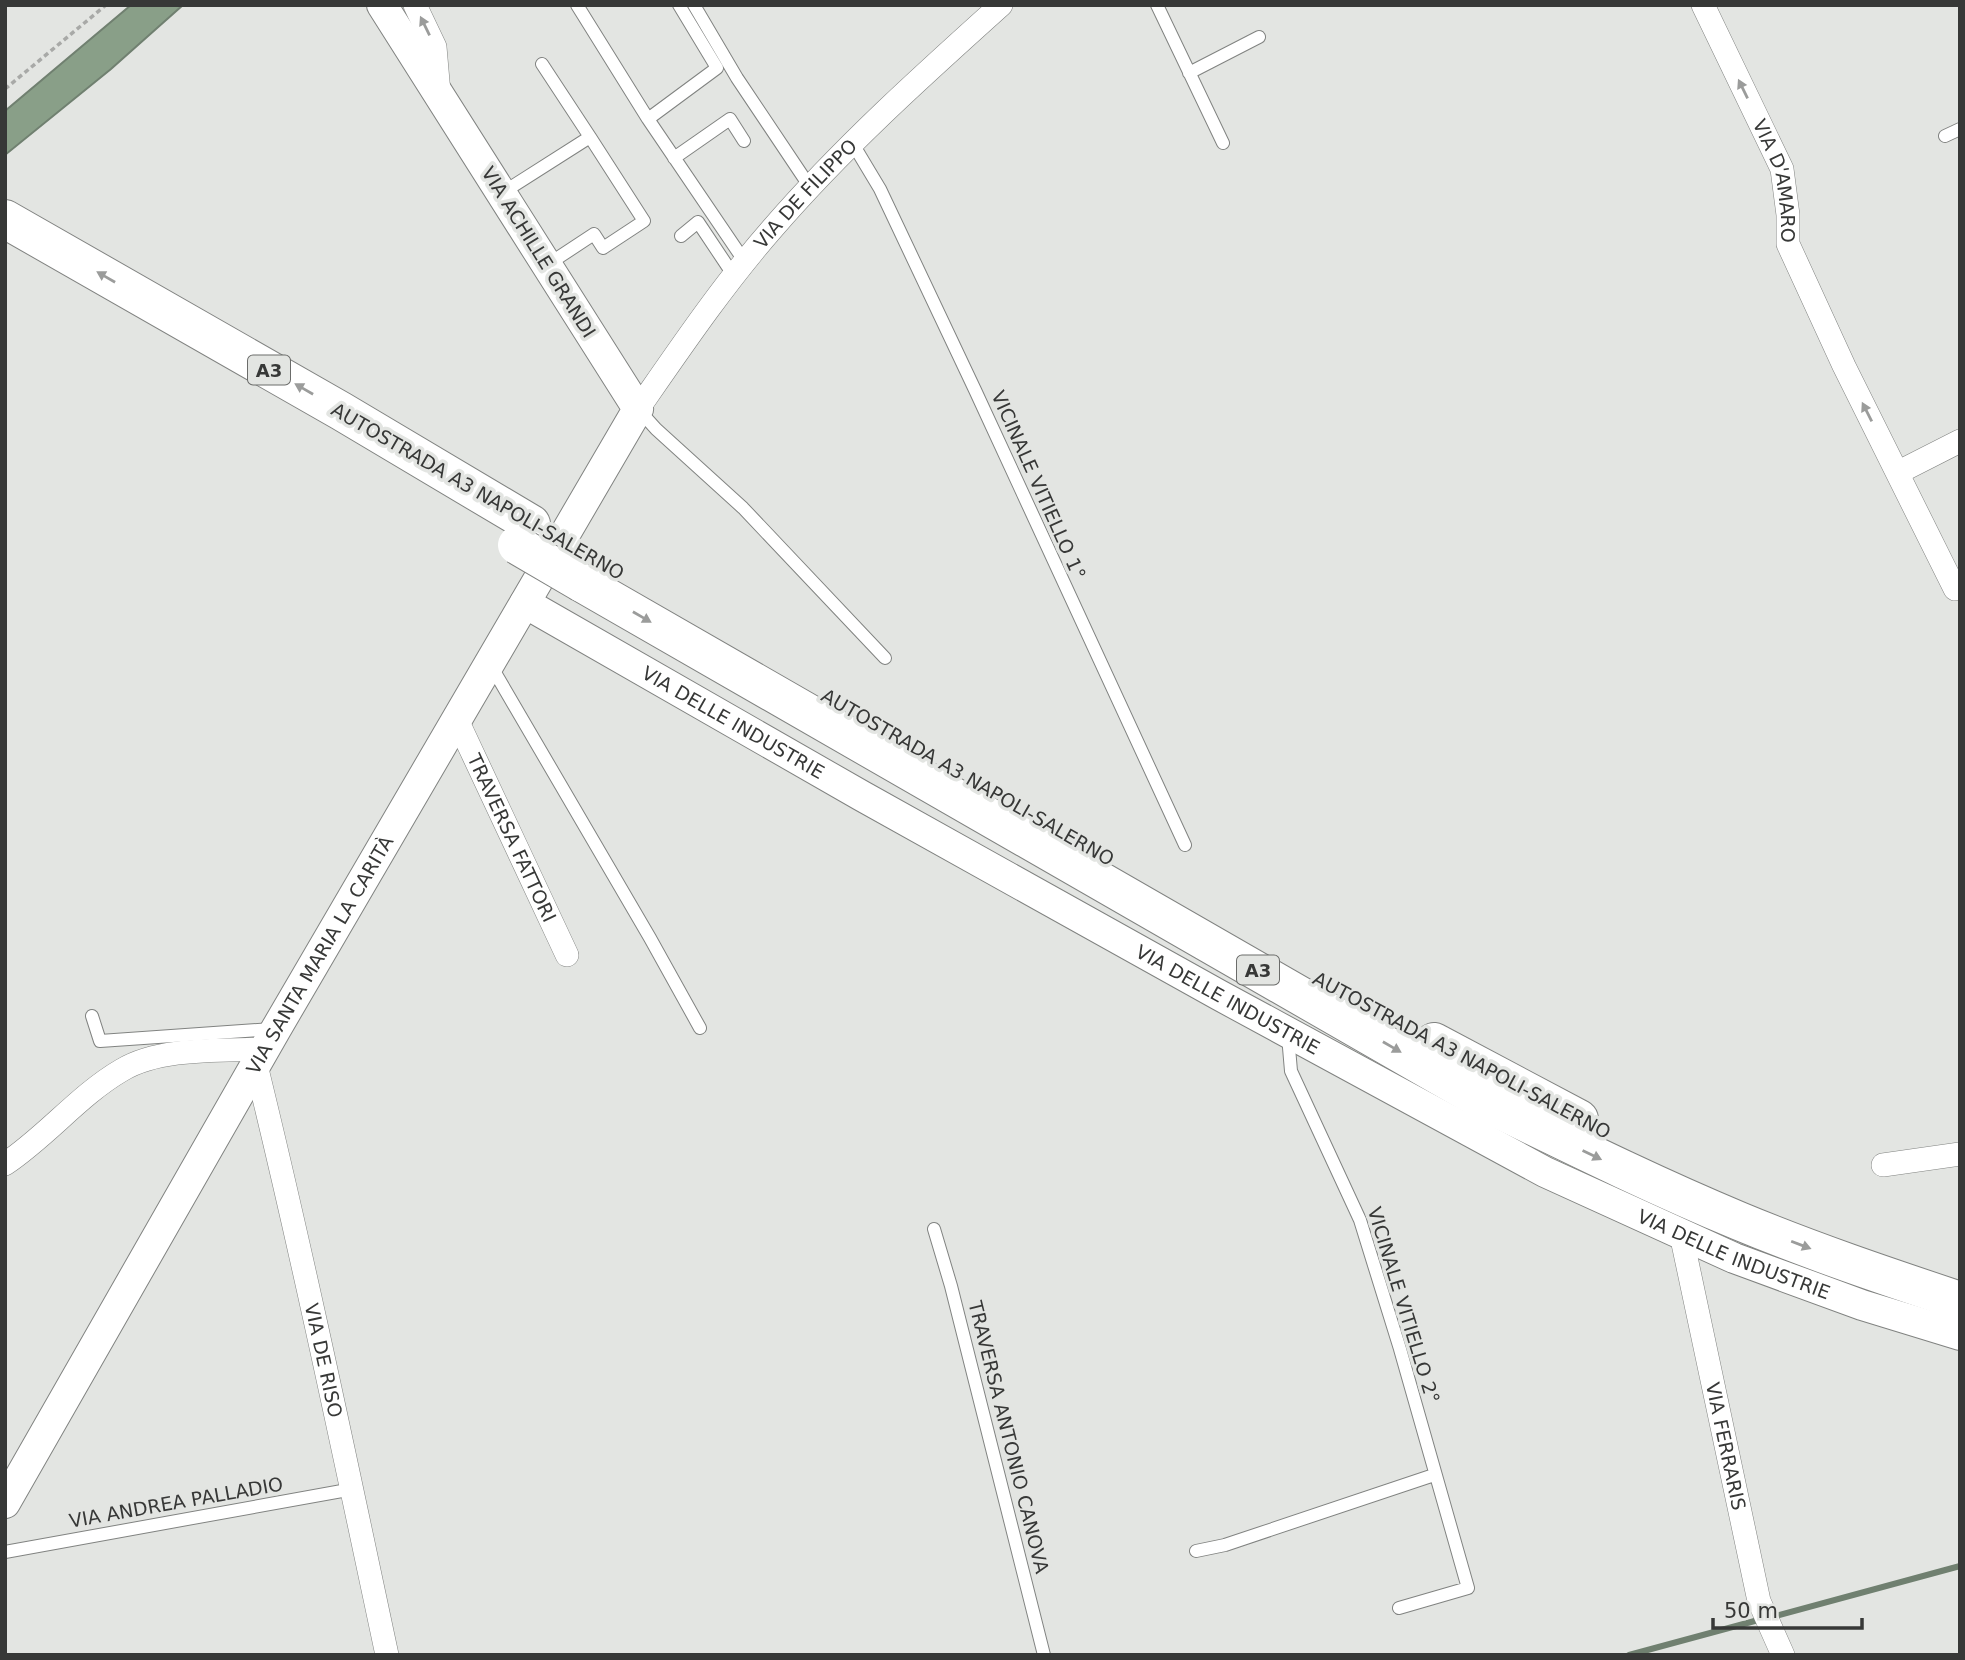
<svg xmlns="http://www.w3.org/2000/svg" width="1965" height="1660" viewBox="0 0 1965 1660" font-family="'DejaVu Sans',sans-serif">
	<style>
		.water { fill: #899f88; stroke: #708070; stroke-width: 2 }
		.lines { fill: none; stroke-linecap: round; stroke-linejoin: round }
		.stream { stroke: #708070; stroke-width: 6 }
		.service-casing { stroke: #818381; stroke-width: 14 }
		.minor-casing { stroke: #818381; stroke-width: 24 }
		.tertiary-casing { stroke: #818381; stroke-width: 32 }
		.motorway-casing { stroke: #818381; stroke-width: 40 }
		.path { stroke: #a8a9a7; stroke-width: 3.5; stroke-dasharray: 5 3.5; stroke-linecap: butt }
		.service { stroke: #fff; stroke-width: 12 }
		.minor { stroke: #fff; stroke-width: 23 }
		.tertiary { stroke: #fff; stroke-width: 30 }
		.motorway { stroke: #fff; stroke-width: 38 }
		.motorway-bridge-casing { stroke: #818381; stroke-width: 40; stroke-linecap: butt }
		.motorway-bridge { stroke: #fff; stroke-width: 38 }
		.oneway { fill: #9b9c9b }
		.labels { text-anchor: middle; dominant-baseline: central; stroke-width: 7; stroke-linejoin: round; paint-order: stroke }
		.shield { fill: #e3e5e2; stroke: #6b6c6a; stroke-width: 2 }
		.shield-label { font-size: 18px; font-weight: bold; fill: #373837 }
		.street-label { font-size: 19px; fill: #373837; stroke: #e3e5e2 }
	</style>
	<rect width="100%" height="100%" fill="#e3e5e2"/>
	<path class="water" d="M131,5h52l-72,64 -106,86v-44z"/>
	<g class="lines">
		<path class="stream" d="M1772,1617l188,-51
			M1629,1655l133,-36"/>
		<g class="service-casing">
			<path id="service" d="M577,5l71,114 97,143
				M694,5l43,73 73,109
				M1157,5l66,138
				M1189,73l70,-36
				M648,119l69,-51 -38,-63
				M1945,136l15,-7
				M853,144l27,45 95,201 210,455
				M674,158l56,-39 14,22
				M502,193l88,-56 -48,-73
				M681,236l17,-14 36,54
				M547,265l47,-31 9,14 41,-27 -54,-84
				M638,409l18,20 87,79 142,150
				M490,664l160,274 50,90
				M92,1016l8,25 172,-12
				M1288,1036l3,35 69,149 40,129 68,239 -69,20
				M934,1229l17,57 93,369
				M1196,1551l29,-6 209,-70
				M5,1552l348,-63"/>
		</g>
		<g class="minor-casing">
			<g id="minor">
				<path d="M415,5l20,42 4,46"/>
				<path id="s1" d="M1703,5l79,164 6,46v29l56,122 111,223"/>
				<path id="s2" d="M638,409c43,-62 85,-124 134,-180 70,-81 150,-153 229,-224"/>
				<path d="M1899,472l61,-31"/>
				<path id="s3" d="M457,720l110,235"/>
				<path id="s4" d="M256,1065c48,196 89,393 131,590"/>
				<path d="M5,1164c42,-28 74,-69 117,-94 38,-23 99,-19 142,-21"/>
				<path d="M1883,1165l77,-11"/>
				<path id="s5" d="M1681,1234l78,367 24,54"/>
			</g>
		</g>
		<g class="tertiary-casing">
			<g id="tertiary">
				<path id="s6" d="M525,603l337,193 357,199 326,177 189,86 128,47 98,30"/>
				<path id="s7" d="M5,1503l271,-474 362,-620 -256,-404"/>
			</g>
		</g>
		<g class="motorway-casing">
			<path id="motorway" d="M5,219l336,192 190,113
				M582,583l910,523c82,40 163,80 247,115 72,30 146,55 221,80
				M1434,1042l145,77"/>
		</g>
		<path class="path" d="M5,89l101,-84"/>
		<use href="#service" class="service"/>
		<use href="#minor" class="minor"/>
		<use href="#tertiary" class="tertiary"/>
		<use href="#motorway" class="motorway"/>
		<g class="motorway-bridge-casing">
			<path id="motorway-bridge" d="M517,545l65,38"/>
		</g>
		<use href="#motorway-bridge" class="motorway-bridge"/>
	</g>
	<defs><path id="oneway-solid" d="M-6-.8H1V-3.2L6.5 0L1 3.2V.8H-6Z" transform="scale(1.75)"/></defs>
	<g class="oneway">
		<use href="#oneway-solid" transform="translate(425 26) rotate(-116)"/>
		<use href="#oneway-solid" transform="translate(1743 89) rotate(-116)"/>
		<use href="#oneway-solid" transform="translate(106 277) rotate(-150)"/>
		<use href="#oneway-solid" transform="translate(304 389) rotate(-150)"/>
		<use href="#oneway-solid" transform="translate(1867 412) rotate(-117)"/>
		<use href="#oneway-solid" transform="translate(642 617) rotate(30)"/>
		<use href="#oneway-solid" transform="translate(1392 1047) rotate(30)"/>
		<use href="#oneway-solid" transform="translate(1592 1155) rotate(26)"/>
		<use href="#oneway-solid" transform="translate(1801 1245) rotate(21)"/>
	</g>
	<g class="labels">
		<g class="shield">
			<rect x="248" y="355.5" width="42" height="29" rx="5"/>
			<rect x="1237" y="955.5" width="42" height="29" rx="5"/>
		</g>
		<g class="shield-label">
			<text x="269" y="370">A3</text>
			<text x="1258" y="970">A3</text>
		</g>
		<g class="street-label">
			<text stroke="none"><textPath href="#s1" startOffset="192">VIA D'AMARO</textPath></text>
			<text stroke="none"><textPath href="#s2" startOffset="273">VIA DE FILIPPO</textPath></text>
			<text transform="translate(539 252) rotate(58)">VIA ACHILLE GRANDI</text>
			<text transform="translate(1039 485) rotate(66)">VICINALE VITIELLO 1°</text>
			<text transform="translate(478 491) rotate(30)">AUTOSTRADA A3 NAPOLI-SALERNO</text>
			<text stroke="none"><textPath href="#s6" startOffset="240">VIA DELLE INDUSTRIE</textPath></text>
			<text transform="translate(968 777) rotate(30)">AUTOSTRADA A3 NAPOLI-SALERNO</text>
			<text stroke="none"><textPath href="#s3" startOffset="130">TRAVERSA FATTORI</textPath></text>
			<text stroke="none"><textPath href="#s7" startOffset="632">VIA SANTA MARIA LA CARITÀ</textPath></text>
			<text stroke="none"><textPath href="#s6" startOffset="807">VIA DELLE INDUSTRIE</textPath></text>
			<text transform="translate(1462 1055) rotate(28)">AUTOSTRADA A3 NAPOLI-SALERNO</text>
			<text stroke="none"><textPath href="#s6" startOffset="1374">VIA DELLE INDUSTRIE</textPath></text>
			<text transform="translate(1404 1305) rotate(73)">VICINALE VITIELLO 2°</text>
			<text stroke="none"><textPath href="#s4" startOffset="303">VIA DE RISO</textPath></text>
			<text transform="translate(1009 1437) rotate(76)">TRAVERSA ANTONIO CANOVA</text>
			<text stroke="none"><textPath href="#s5" startOffset="217">VIA FERRARIS</textPath></text>
			<text transform="translate(176 1502) rotate(-10)">VIA ANDREA PALLADIO</text>
		</g>
	</g>
	<rect width="1965" height="1660" fill="none" stroke="#373837" stroke-width="14"/>
	<path d="M1713 1618v10h149v-10" fill="none" stroke="#373837" stroke-width="3.5"/>
	<text x="1724" y="1618" font-size="21" fill="#373837" stroke="#e3e5e2" stroke-width="5" paint-order="stroke">50 m</text>
</svg>
